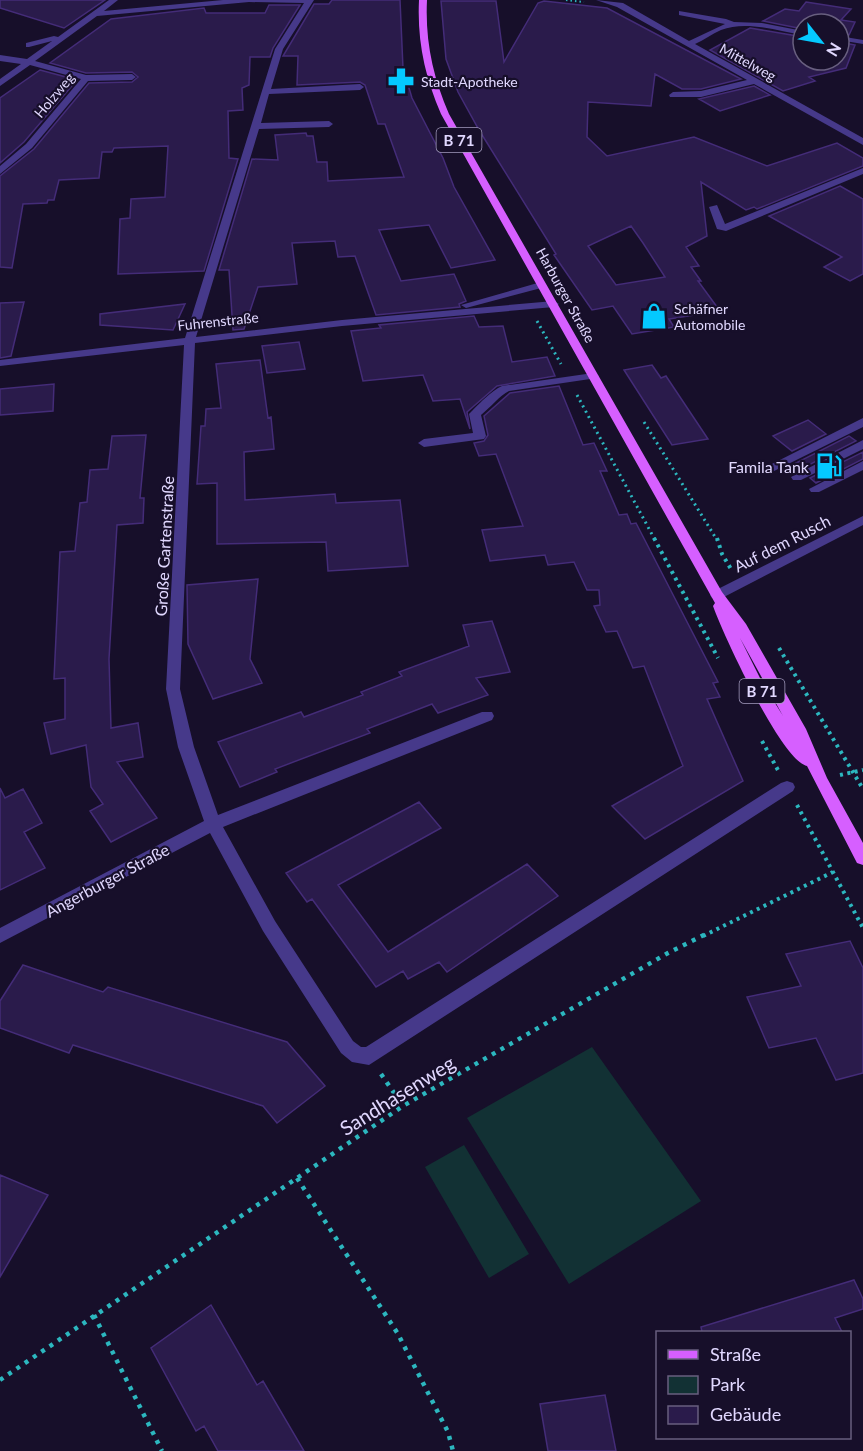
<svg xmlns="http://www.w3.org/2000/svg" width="863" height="1451" viewBox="0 0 863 1451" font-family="Lato,sans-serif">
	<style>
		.green { fill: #123134 }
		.building { fill: #2a1b4b; stroke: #442c78; stroke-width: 1.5; fill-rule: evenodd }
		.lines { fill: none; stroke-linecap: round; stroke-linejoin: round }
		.path-far3 { stroke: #2cb7bf; stroke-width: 2; stroke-dasharray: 1.5 3; stroke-linecap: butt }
		.path-far2 { stroke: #2cb7bf; stroke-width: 3; stroke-dasharray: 2 4; stroke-linecap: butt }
		.path-far1 { stroke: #2cb7bf; stroke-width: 4; stroke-dasharray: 3 4.5; stroke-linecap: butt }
		.path { stroke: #2cb7bf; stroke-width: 4.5; stroke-dasharray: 4 6; stroke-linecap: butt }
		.minor { fill: #46398a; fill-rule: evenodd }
		.major { fill: #d65fff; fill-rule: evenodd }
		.labels { text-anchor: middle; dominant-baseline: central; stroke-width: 4.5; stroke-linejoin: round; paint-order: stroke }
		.far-street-label { font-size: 14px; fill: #e1d8ff; stroke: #170f2a }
		.far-poi-label { font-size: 14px; fill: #e1d8ff; stroke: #170f2a; text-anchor: start }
		.shield { fill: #170f2a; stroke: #a49cbf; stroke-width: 1.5 }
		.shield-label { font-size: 15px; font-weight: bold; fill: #e1d8ff }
		.poi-label { font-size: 16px; fill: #e1d8ff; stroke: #170f2a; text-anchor: end }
		.street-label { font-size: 16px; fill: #e1d8ff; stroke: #170f2a }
		.near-street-label { font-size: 20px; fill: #e1d8ff; stroke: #170f2a }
	</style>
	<rect width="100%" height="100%" fill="#170f2a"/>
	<path class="green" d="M592,1047l109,154 -132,83 -102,-166z
		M464,1145l65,109 -40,24 -64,-111z"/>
	<path class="building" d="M0,0h105l-41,28 -64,-20z
		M332,0h68l3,68 9,30 31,60 11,29 41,73 -44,8 -22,-43 -50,5 22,51 53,-7 12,27 -7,3 1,3 -84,8 -21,-59 -17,1 -3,-16 -43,2 5,41 -39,3 -14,42 -11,1 -4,-60h-10l33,-111 26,1 -3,-25 31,-2 1,3h6l4,26h10l1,19 76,-4 -19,-53h-7l-13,-39 -5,-3 -63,3 1,-29h-15l31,-52h15z
		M441,1h55l8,61 34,-59 6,-2 63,7 134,71 -40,10h-19l-27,-15 -4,32 -63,-4 -1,35 20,19 87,-19 73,29 70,-23 26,15v8l-106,43 -3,-2 -8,3 -45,-28 6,54 -21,11 13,19 -8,1 10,14h-3l22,30 -51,8 5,8 -42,7 -19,-28 -21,4 -38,-55 2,-1 -77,-124 -21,-38 -12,-33zM631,226l12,17 22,34 -49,8 -28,-39z
		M806,2l45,7 -10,11 14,2 -6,13 -10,-1v-10h-36v5l-40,-8 22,-12 14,2z
		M269,5h31l-27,43 -3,9h-20l-1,28 -7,3 1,22 -15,1 1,47 9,1 -34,112 -86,3 2,-55 10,-1 1,-19 34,-2 3,-51 -54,2 -2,4h-10l-3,26 -40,2 -5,20h-6l-1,3 -24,1 -11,64 -12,-1v-91l34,-27 55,-66 43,-1 6,-5 -6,-5 -46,1 -36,-10 61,-44 93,-11 2,5h59z
		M750,28l53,9v23h36v-18l16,3 -9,23 -37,9 6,4 -32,10 -73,-41z
		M40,70l37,10 -53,62 -24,21v-65z
		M754,86l16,9 -50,16 -21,-12z
		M840,186l23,13v75l-13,7 -26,-14 18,-10 -73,-41z
		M24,302l-13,54 -11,2v-55z
		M185,304l-12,26 -73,-5v-11z
		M474,316l5,11 24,-1 9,36 35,-5 8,19 -58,10 -30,26 3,17 -10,-30 -27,2 -10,-26 -60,6 -12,-50 30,-3 -2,-3z
		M299,342l6,27 -38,4 -5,-27z
		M260,360l8,58 3,-1 3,32 -30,3 1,48 90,-6 1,9 64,-3 8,66 -80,5 -2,-29 -109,2v-61l-20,1 4,-58h4l1,-17 15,-1 -5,-44z
		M652,365l9,13 5,-2 42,63 -36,6 -48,-75z
		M54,384l-1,27 -53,4v-26z
		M559,386l24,59 11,-2 13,28h-7l19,44 8,-1 4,10 5,-1 82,159 -5,1 7,14 -13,2 36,82 -98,58 -33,-33 71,-40 -39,-100 -11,2 -16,-37 -11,1 -12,-26 6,-1 -1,-15h-12l-13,-28 -26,3 -3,-10 -55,6 -8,-31 41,-4 -27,-72 -17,2 -5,-13 10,-2 4,-6 -4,-19 26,-23z
		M808,420l18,14 -34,17 -19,-15z
		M146,435l-6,63h4l-1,25 -26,2 -8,134 2,69 27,-5 5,34 -26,5 40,56 -46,24 -21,-31 13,-7 -12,-17 -5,-42 -35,9 -7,-31 21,-4v-41l-11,1 6,-127 15,-1 5,-48 7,-1 3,-32 18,-1 4,-33z
		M849,436l7,5 -57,29 -7,-5z
		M863,452v7l-47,24 -6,-5z
		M258,579l-8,80 12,24 -49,16 -25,-55 -1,-59z
		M492,621l18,51 -34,6 12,17 -50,18 -6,-9 -65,25 3,4 -95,36 2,3 -37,15 -22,-45 83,-30 3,5 59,-22 -2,-3 41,-16 -3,-4 70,-26 -6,-21z
		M0,788l5,10 18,-9 19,34 -18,9 21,36 -45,22z
		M419,802l22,26 -103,57 50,67 139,-88 31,32 -111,76 -8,-10 -31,17 -5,-8 -27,16 -64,-88 -5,3 -21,-29z
		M850,941l13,27v105l-27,7 -20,-42 -47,10 -22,-51 54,-11 -15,-32z
		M23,965l80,27 5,-5 179,55 38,44 -48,37 -14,-17 -190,-61 -4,8 -69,-25v-27z
		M0,1175l48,20 -48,82z
		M854,1280l9,19v10l-28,9 7,14h-140l-1,-5z
		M211,1305l46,80 6,-4 41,70h-86l-14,-25 -8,5 -45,-83z
		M605,1395l11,56h-68l-8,-47z"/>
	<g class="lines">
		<path class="path-far3" d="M566,0l18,2"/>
		<path class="path-far2" d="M537,321l24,43
			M577,395l78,145
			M644,422l73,118"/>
		<path class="path-far1" d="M654,538l64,120
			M717,538l5,16 9,15
			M779,648l84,141
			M762,741l17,31
			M840,775l23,-5
			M797,805l66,123
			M703,936l130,-64"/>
		<path class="path" d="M381,1074l22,32
			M297,1178l101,156 50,98 5,19
			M94,1315l68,136
			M0,1380l403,-274 265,-153 38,-19"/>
		<path class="minor" d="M109,0h9l-14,11 119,-11h91l-31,49 -12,40 89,-5 4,3 -4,3 -91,4 -8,29 68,-2 4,3 -4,3 -70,2 -63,208 146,-17 212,-19 5,3 -5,3 -212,19 -147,17 -15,346 14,58 24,68 264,-103h10l2,4 -2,4 -269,107 52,94 78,120 8,6h5l415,-264 6,-2 6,2 2,4 -2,4 -424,274 -17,-3 -11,-9 -78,-122 -53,-98 -210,110v-15l204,-107 -26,-74 -12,-58 18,-344 -184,21v-6l185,-22 90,-289 29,-46 -55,-1 -152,14 -62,45 51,14 46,-1 4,3 -4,3 -44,1 -56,67 -32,26v-8l26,-22 55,-65 -51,-14 -30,21v-7l21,-15 -21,-3v-6l27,4 25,-18 -23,6h-3v-4l28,-7 4,1z
			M596,0l27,3 66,38 36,-17 -46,-9v-4l47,8 8,3 28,1 41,8v4c-25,-4 -57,-15 -82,-5 -9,4 -17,10 -26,14l168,94v7l-109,-61 -53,13h-31l-1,-2 4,-3 28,-1 46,-11 -130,-73z
			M839,36l24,4v4l-24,-4z
			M863,168v6l-137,57 -9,-2 -8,-22 8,-2 8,19z
			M541,282l4,1v4l-79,21 -5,-3z
			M593,373l6,3 -2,2 -88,13c-9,4 -19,17 -28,24l5,21 -2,3 -60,8 -6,-4 6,-4 49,-6 -4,-19c8,-8 23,-24 33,-28z
			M863,418v9l-91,45h-8l-2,-3z
			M863,440v9l-62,31h-8l-2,-3z
			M863,461v9l-44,22h-8l-2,-3z
			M863,516v9l-141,73h-10l-2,-3 2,-3z"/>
		<path class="major" d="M419,0h8c-2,41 6,77 22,114l273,478 24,32 60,105 21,49 36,65v22l-6,-2 -50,-97c-26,-6 -84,-132 -94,-160l2,-3 -274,-489c-16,-37 -24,-73 -22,-114zM740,638l43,78 -21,-34z"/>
	</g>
	<defs>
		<g id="pharmacy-bare" transform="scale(2.07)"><path d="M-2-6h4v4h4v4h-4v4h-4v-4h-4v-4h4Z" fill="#04c9ff" stroke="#170f2a" stroke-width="2.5" paint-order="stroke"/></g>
		<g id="shop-bare" transform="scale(2.07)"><path d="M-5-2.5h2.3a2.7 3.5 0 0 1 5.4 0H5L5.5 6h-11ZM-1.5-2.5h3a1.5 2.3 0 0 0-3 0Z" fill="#04c9ff" stroke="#170f2a" stroke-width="2.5" paint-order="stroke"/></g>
		<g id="fuel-bare" transform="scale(2.07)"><path d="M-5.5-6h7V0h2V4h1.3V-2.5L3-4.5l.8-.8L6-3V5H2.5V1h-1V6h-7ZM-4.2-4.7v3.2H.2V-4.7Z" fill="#04c9ff" stroke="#170f2a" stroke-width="2.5" paint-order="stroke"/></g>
	</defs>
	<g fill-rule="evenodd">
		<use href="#pharmacy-bare" x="401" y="81"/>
		<use href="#shop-bare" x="654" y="316"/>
		<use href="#fuel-bare" x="829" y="466"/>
	</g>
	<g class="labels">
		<g class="far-street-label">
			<text transform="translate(748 62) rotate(29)">Mittelweg</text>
			<text transform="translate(54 95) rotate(-50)">Holzweg</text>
			<text transform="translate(566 295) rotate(61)">Harburger Straße</text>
			<text transform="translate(218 321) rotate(-6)">Fuhrenstraße</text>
		</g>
		<g class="far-poi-label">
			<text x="421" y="81">Stadt-Apotheke</text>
			<text x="674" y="308">Schäfner<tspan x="674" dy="16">Automobile</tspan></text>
		</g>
		<g class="shield">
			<rect x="436.5" y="128" width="45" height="24" rx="4.5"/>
			<rect x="739.5" y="679" width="45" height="24" rx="4.5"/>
		</g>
		<g class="shield-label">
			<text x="459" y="140">B 71</text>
			<text x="762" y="691">B 71</text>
		</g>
		<g class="poi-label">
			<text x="809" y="466">Famila Tank</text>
		</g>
		<g class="street-label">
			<text transform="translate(782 543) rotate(-27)">Auf dem Rusch</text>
			<text transform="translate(164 546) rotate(-87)">Große Gartenstraße</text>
			<text transform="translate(107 880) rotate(-28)">Angerburger Straße</text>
		</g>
		<g class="near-street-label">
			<text transform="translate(397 1095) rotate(-32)">Sandhasenweg</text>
		</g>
	</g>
	<rect x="656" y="1331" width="195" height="108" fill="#170f2a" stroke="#685f7f" stroke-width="1.5"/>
	<rect x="668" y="1350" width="30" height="9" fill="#d65fff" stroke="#685f7f" stroke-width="1.5"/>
	<text x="710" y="1361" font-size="18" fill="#e1d8ff">Straße</text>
	<rect x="668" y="1376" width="30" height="18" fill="#123134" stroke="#685f7f" stroke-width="1.5"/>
	<text x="710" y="1391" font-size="18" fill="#e1d8ff">Park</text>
	<rect x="668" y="1406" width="30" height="18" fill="#2a1b4b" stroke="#685f7f" stroke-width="1.5"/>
	<text x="710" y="1421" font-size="18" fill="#e1d8ff">Gebäude</text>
	<g transform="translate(821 42) rotate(121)"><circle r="28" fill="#170f2a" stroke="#685f7f" stroke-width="1.5"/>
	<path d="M0-4.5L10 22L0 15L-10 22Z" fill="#04c9ff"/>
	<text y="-9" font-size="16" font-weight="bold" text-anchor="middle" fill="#e1d8ff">N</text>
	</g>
</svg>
